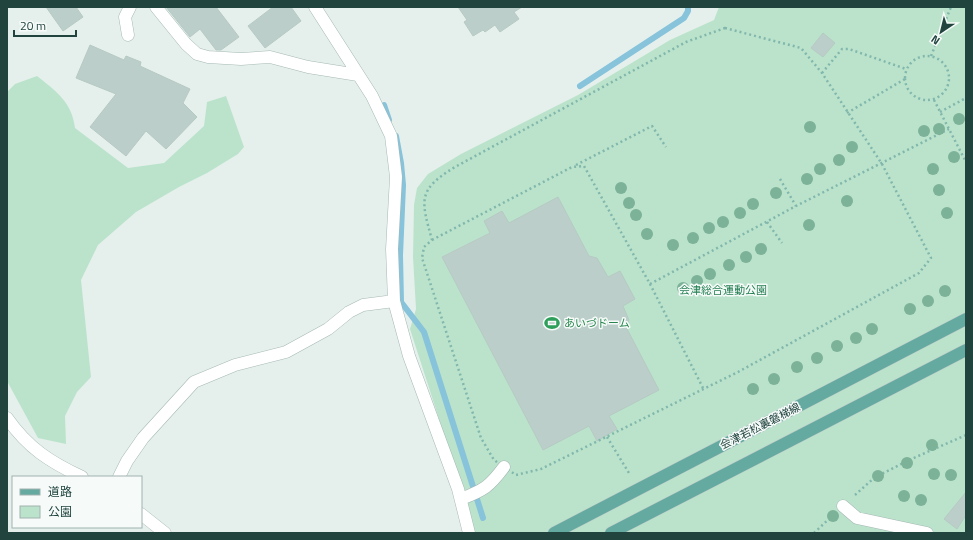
<svg xmlns="http://www.w3.org/2000/svg" width="973" height="540" viewBox="0 0 973 540" font-family="'Titillium Web','Noto Sans JP',sans-serif">
	<style>
		.green { fill: #bbe3cb }
		.lines { fill: none; stroke-linecap: round; stroke-linejoin: round }
		.stream { stroke: #87c3da; stroke-width: 6 }
		.building { fill: #bccec9; stroke: #b6cac4 }
		.minor-casing { stroke: #a6b9b5; stroke-width: 13 }
		.major-casing { stroke: #c1cbc9; stroke-width: 13 }
		.path { stroke: #81b7ac; stroke-width: 2.5; stroke-dasharray: 2 3; stroke-linecap: butt }
		.minor { stroke: #fff; stroke-width: 12 }
		.major { stroke: #64aaa1; stroke-width: 12 }
		.tree { fill: #7cb298 }
		.labels { text-anchor: middle; dominant-baseline: central; stroke-width: 3; stroke-linejoin: round; paint-order: stroke }
		.park-label { font-size: 11px; fill: #268054; stroke: #f6fbf9 }
		.leisure-label { font-size: 11px; fill: #27864d; stroke: #f6fbf9; text-anchor: start }
		.street-label { font-size: 11px; fill: #21443f; stroke: #f6fbf9 }
	</style>
	<rect width="100%" height="100%" fill="#e5f0ec"/>
	<path class="green" d="M719,7h247v526h-493l-14,-52 -49,-152 6,-20 -3,-52 1,-52 3,-17 11,-14 33,-20 117,-59 92,-55 44,-20z
		M37,76c19,15 35,26 38,52l53,40 36,-5 40,-37 3,-24 19,-6 18,51 -6,7 -31,19 -28,14 -43,25 -38,33 -17,35 10,97 -14,15 -12,24 1,28 -28,-6 -31,-57v-289l8,-8z"/>
	<g class="lines">
		<path class="stream" d="M580,86l104,-68 4,-7v-4
			M384,105l5,15
			M396,136l5,27 2,22 -3,70 1,47 23,30 59,186"/>
	</g>
	<path class="building" d="M46,7h30l7,10 -20,14z
		M166,7h50l23,30 -18,13h-5l-16,-21 -10,8z
		M273,7h18l10,14 -36,27 -17,-22z
		M458,7h64l-8,5 5,7 -19,13 -5,-7 -10,7 -2,-2 -10,6 -9,-14 3,-2z
		M823,33l12,10 -12,14 -12,-9z
		M90,45l34,15 2,-4 15,6 -1,4 50,23 -7,14 14,14 -31,32 -20,-18 -20,25 -36,-29 26,-33 -40,-16z
		M558,197l31,59 8,2 11,19 12,-6 15,28 -12,7 6,14 -3,7 33,63 -50,26 8,13 -20,12 -8,-15 -46,24 -101,-193 48,-24 -6,-12 18,-10 7,12z
		M966,492v23l-9,14 -13,-10z"/>
	<g class="lines">
		<g class="minor-casing">
			<path id="minor" d="M156,7l30,37 11,10 11,3 33,2 29,-2 38,10 50,8
				M315,7l57,89 19,40 5,41 -4,72 2,52 15,55 49,133 11,44
				M128,35l-3,-18 5,-10
				M7,418c21,30 43,44 75,59
				M119,477l8,-16 16,-23 51,-56 41,-17 51,-13 42,-23 21,-17 14,-7 31,-4
				M461,499c23,-9 28,-12 43,-32
				M843,506l14,12 70,15
				M141,514l24,19"/>
		</g>
		<g class="major-casing">
			<path id="major" d="M554,533l412,-214
				M611,533l355,-183"/>
		</g>
		<path class="path" d="M725,28l76,20 21,25 60,91 49,94 -12,15 -181,99 -197,97 -25,6 -22,-15 -13,-22 -59,-180 2,-11 8,-7c-11,-40 -15,-50 23,-73l231,-125z
			M905 78a22 22 0 1 1 44 0a22 22 0 1 1-44 0Z
			M931,56l20,-49
			M822,73l20,-24h7l57,20
			M934,100l32,62
			M940,112l26,-14
			M847,113l58,-34
			M576,165l76,-39 14,21
			M780,179l16,27
			M767,222l15,21
			M432,240l140,-73 12,-1 66,118 53,104
			M650,284l146,-78 153,-77
			M607,437l22,36
			M855,495l19,-17 33,-17 59,-26
			M814,533l18,-17"/>
		<use href="#minor" class="minor"/>
		<use href="#major" class="major"/>
	</g>
	<g class="tree">
		<circle cx="959" cy="119" r="6"/>
		<circle cx="810" cy="127" r="6"/>
		<circle cx="939" cy="129" r="6"/>
		<circle cx="924" cy="131" r="6"/>
		<circle cx="852" cy="147" r="6"/>
		<circle cx="954" cy="157" r="6"/>
		<circle cx="839" cy="160" r="6"/>
		<circle cx="820" cy="169" r="6"/>
		<circle cx="933" cy="169" r="6"/>
		<circle cx="807" cy="179" r="6"/>
		<circle cx="621" cy="188" r="6"/>
		<circle cx="939" cy="190" r="6"/>
		<circle cx="776" cy="193" r="6"/>
		<circle cx="847" cy="201" r="6"/>
		<circle cx="629" cy="203" r="6"/>
		<circle cx="753" cy="204" r="6"/>
		<circle cx="740" cy="213" r="6"/>
		<circle cx="947" cy="213" r="6"/>
		<circle cx="636" cy="215" r="6"/>
		<circle cx="723" cy="222" r="6"/>
		<circle cx="809" cy="225" r="6"/>
		<circle cx="709" cy="228" r="6"/>
		<circle cx="647" cy="234" r="6"/>
		<circle cx="693" cy="238" r="6"/>
		<circle cx="673" cy="245" r="6"/>
		<circle cx="761" cy="249" r="6"/>
		<circle cx="746" cy="257" r="6"/>
		<circle cx="729" cy="265" r="6"/>
		<circle cx="710" cy="274" r="6"/>
		<circle cx="697" cy="281" r="6"/>
		<circle cx="683" cy="288" r="6"/>
		<circle cx="945" cy="291" r="6"/>
		<circle cx="928" cy="301" r="6"/>
		<circle cx="910" cy="309" r="6"/>
		<circle cx="872" cy="329" r="6"/>
		<circle cx="856" cy="338" r="6"/>
		<circle cx="837" cy="346" r="6"/>
		<circle cx="817" cy="358" r="6"/>
		<circle cx="797" cy="367" r="6"/>
		<circle cx="774" cy="379" r="6"/>
		<circle cx="753" cy="389" r="6"/>
		<circle cx="932" cy="445" r="6"/>
		<circle cx="907" cy="463" r="6"/>
		<circle cx="934" cy="474" r="6"/>
		<circle cx="951" cy="475" r="6"/>
		<circle cx="878" cy="476" r="6"/>
		<circle cx="904" cy="496" r="6"/>
		<circle cx="921" cy="500" r="6"/>
		<circle cx="833" cy="516" r="6"/>
	</g>
	<defs>
		<g id="stadium-bare" transform="scale(1.2)"><path d="M0-5a6.5 5 0 1 0 0 10a6.5 5 0 1 0 0-10ZM-3.5-1.8h7v3.6h-7Z" fill="#2e9e5b" stroke="#f6fbf9" stroke-width="2.5" paint-order="stroke"/></g>
	</defs>
	<g fill-rule="evenodd">
		<use href="#stadium-bare" x="552" y="323"/>
	</g>
	<g class="labels">
		<g class="park-label">
			<text x="723" y="290">会津総合運動公園</text>
		</g>
		<g class="leisure-label">
			<text x="564" y="323">あいづドーム</text>
		</g>
		<g class="street-label">
			<text transform="translate(760 426) rotate(-27)">会津若松裏磐梯線</text>
		</g>
	</g>
	<rect width="973" height="540" fill="none" stroke="#21443f" stroke-width="16"/>
	<rect x="12" y="476" width="130" height="52" fill="#f6fbf9" stroke="#a1b2af"/>
	<rect x="20" y="489" width="20" height="6" fill="#64aaa1" stroke="#a1b2af"/>
	<text x="48" y="496" font-size="12" fill="#21443f">道路</text>
	<rect x="20" y="506" width="20" height="12" fill="#bbe3cb" stroke="#a1b2af"/>
	<text x="48" y="516" font-size="12" fill="#21443f">公園</text>
	<g transform="translate(941 32) rotate(215)" stroke="#f6fbf9" stroke-width="3" paint-order="stroke">
	<path d="M0-3L7 15L0 10L-7 15Z" fill="#21443f"/>
	<text y="-6" font-size="11" font-weight="bold" text-anchor="middle" fill="#21443f">N</text>
	</g>
	<path d="M14 30v6h62v-6" fill="none" stroke="#21443f" stroke-width="2"/>
	<text x="20" y="30" font-size="12" fill="#21443f" stroke="#f6fbf9" stroke-width="3" paint-order="stroke">20 m</text>
</svg>
